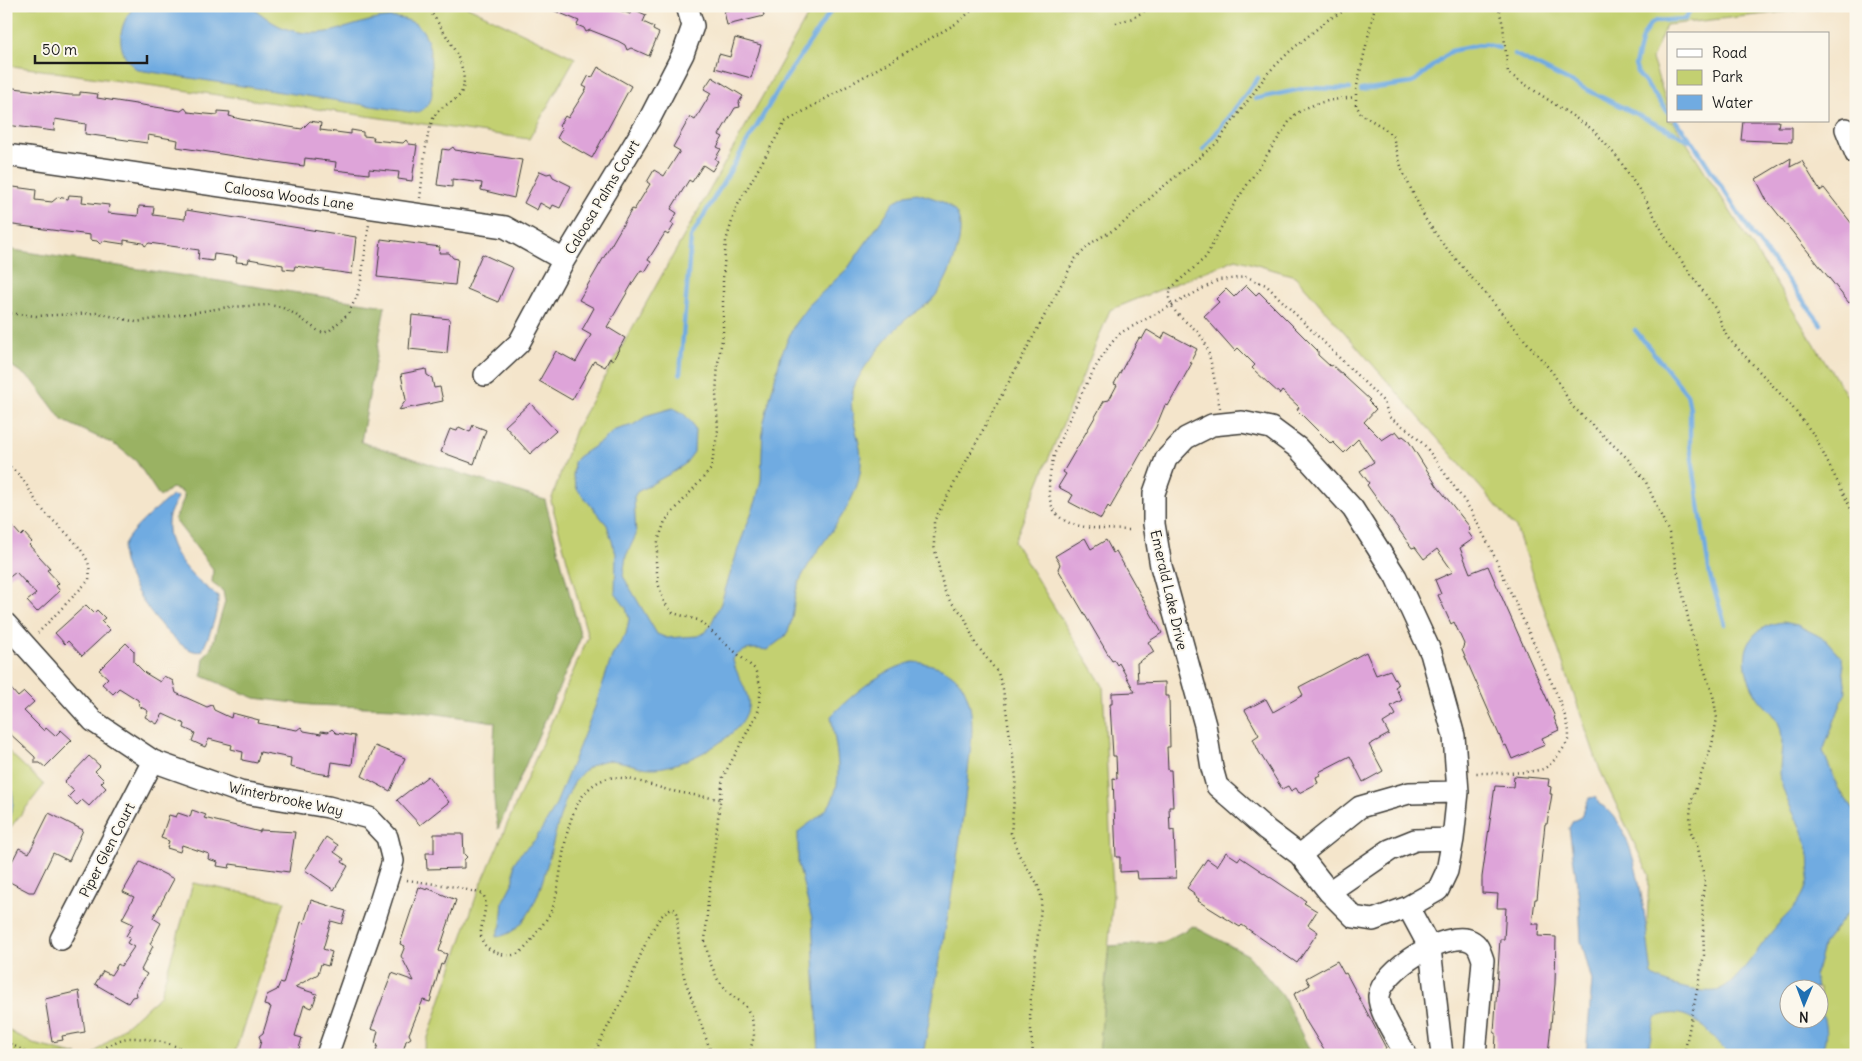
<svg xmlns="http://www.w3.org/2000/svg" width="1862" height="1061" viewBox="0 0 1862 1061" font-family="Delius,sans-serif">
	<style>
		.green { fill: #c3d071; stroke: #707646; fill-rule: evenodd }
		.forest { fill: #9ab263; stroke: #5b6740 }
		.water { fill: #70abe1; stroke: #46647e }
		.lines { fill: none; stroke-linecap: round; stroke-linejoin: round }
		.stream { stroke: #70abe1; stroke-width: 4.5 }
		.building { fill: #dea4d9 }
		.minor-casing { stroke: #3c3a36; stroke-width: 24 }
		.path { stroke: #3c3a36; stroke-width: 2.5; stroke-dasharray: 1 4; stroke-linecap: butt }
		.minor { stroke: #fff; stroke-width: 21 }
		.labels { text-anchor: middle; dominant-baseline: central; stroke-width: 4; stroke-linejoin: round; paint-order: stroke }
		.street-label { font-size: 14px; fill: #1c1c1c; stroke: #fbf7ec }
	</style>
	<rect width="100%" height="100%" fill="#fbf7ec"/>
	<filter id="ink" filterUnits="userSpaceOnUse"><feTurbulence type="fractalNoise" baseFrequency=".02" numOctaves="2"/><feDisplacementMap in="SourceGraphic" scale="10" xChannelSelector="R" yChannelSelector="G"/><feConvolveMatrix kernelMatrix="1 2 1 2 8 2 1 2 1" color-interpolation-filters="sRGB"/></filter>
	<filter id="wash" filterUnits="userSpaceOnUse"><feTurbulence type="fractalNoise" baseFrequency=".0096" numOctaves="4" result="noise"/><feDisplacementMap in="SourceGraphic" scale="20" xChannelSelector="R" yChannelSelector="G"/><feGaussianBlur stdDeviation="1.12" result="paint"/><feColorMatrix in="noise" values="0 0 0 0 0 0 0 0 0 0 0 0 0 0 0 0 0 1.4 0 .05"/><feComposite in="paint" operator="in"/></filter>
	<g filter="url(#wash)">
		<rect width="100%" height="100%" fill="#f4e5cb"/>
		<path class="green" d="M6,6h460l109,52 -46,81 -523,-74z
			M813,6h1025l-172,19 -14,34 16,48v14h5l183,289v645h-214l7,-180 -49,-105 -84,-242 -221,-252 -59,-17 -126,51 -96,232 89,144 10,209 -14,160h-677l55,-161 111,-257 -37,-136 24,-71zM1790,988h30v30h-30z
			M6,749l38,36 -38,48z
			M193,883l92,18 -51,154h-142l68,-59z
			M6,1029l27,15 45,11h-72z"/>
		<path class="forest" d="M6,249l379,57 -24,136 184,58 36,137 -83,192c-7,-36 -5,-70 -3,-107l-100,-14 -84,-3 -56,-7 -53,-22 2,-19 8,-11 13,-44 -2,-11 -11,-8 1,-14 -38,-49 9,-22v-4l-5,-4 -8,-2 -11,9 -24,-36 -19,-15 -55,-26 -29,-39 -27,-19z
			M1193,926l55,29 35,41 29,59h-213l10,-109 54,-4z"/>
		<path class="water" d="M135,6c25,0 51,0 76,0 11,0 23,-1 34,0 11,2 20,12 29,17 13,8 30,11 44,10 31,-1 66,-26 96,-10 17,9 17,35 17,52 0,17 6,28 -14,38l-279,-43c-24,-16 -21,-45 -3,-64z
			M917,193c20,6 43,11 43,35 1,18 -12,52 -24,67 -7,10 -22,17 -32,26 -14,12 -44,49 -50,66 -9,26 9,52 7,78 -2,43 -47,81 -63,120 -6,15 -3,39 -13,51 -5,5 -13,10 -18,14 -14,-2 -25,-2 -34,9 2,16 18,33 15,49 -5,30 -67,60 -94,60 -26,1 -43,-19 -69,2 -40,33 -30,160 -89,167l5,-12 2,-24 11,-21v-17l6,-9 15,-14 19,-31 41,-102 17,-51 14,-22 3,-15 -3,-11 -11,-15 1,-39 -9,-29 -30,-36 -4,-12 1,-15 4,-5 24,-16 13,-11 18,-5 15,-10 25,-7 10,5 9,10 3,7 -1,22 -9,12 -10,7 -38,21 -3,5 2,38 -10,21 -3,20 34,58 10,4 31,-2 8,-4 5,-8 10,-21 18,-57 17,-45 5,-21 2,-55 18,-70 13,-30 14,-19 40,-38 47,-67 11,-6z
			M172,496l6,1c-4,8 -10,17 -10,25 -3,30 27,58 50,74 1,15 -9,41 -16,55 -25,9 -89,-81 -78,-106 6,-15 34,-38 48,-49z
			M1783,622l14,3 20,10 9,5 16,18 4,33 -23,60 15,37 18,25v89l-32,41 -9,33 2,12h-27v30h30v-18c3,19 12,38 -2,55h-88c-24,-22 -38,-53 -75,-37l-8,37h-61l6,-74 -11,-40 -2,-43 -10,-70 4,-7 8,-4 8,-19 7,-1 3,7c41,18 47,130 53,171 12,10 53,20 68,15 15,-4 43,-49 55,-62 9,-11 20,-19 27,-32 6,-11 9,-27 7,-40 -3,-27 -22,-48 -28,-74 -4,-20 6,-40 -3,-60 -5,-11 -15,-16 -21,-26 -20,-32 -16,-69 26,-74z
			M913,662c24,2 46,9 54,34 10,27 2,59 0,86 -10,92 -28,182 -44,273h-104l-7,-136 -14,-55v-32c9,-8 26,-17 32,-28 15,-25 5,-60 1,-88 24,-24 49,-45 82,-54z
			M6,781c11,12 8,29 0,42z"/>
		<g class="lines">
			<path class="stream" d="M1514,54l175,86
				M1361,90l51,-7 39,-32 33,-7 15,4
				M1255,99l51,-11 44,1
				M1668,112l-29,-37 -4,-10 7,-27 8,-14 6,-3 29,-2 6,-10 -15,-3
				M1676,121l18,23 58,90 69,90
				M1203,150l55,-72
				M1635,330l52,64 3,15v37l20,130 15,48
				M680,374l11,-137 90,-152 53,-79"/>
		</g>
		<g id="blocks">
			<path class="building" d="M543,6h65l22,8 3,-5 13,6 -3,7 11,5 -1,3 6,3 -10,23 -18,-8 -4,2 -2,-5 -7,-4 -28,-11 -4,2 -2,-4 -7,-3 2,-4z
				M735,6h27l2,10 -37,9 -3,-14 11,-3z
				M735,38l26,7 -10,33 -36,-10 4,-14 11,3z
				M598,67l33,19 -39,72 -35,-20 5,-9 -3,-3 6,-10 3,2 19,-30 -4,-2 6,-11 3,3z
				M712,77l31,19 -4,6 1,5 -5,1 -16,27 4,2 -6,10 4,2 -6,10 3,2 -6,10 -9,-6 -11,17 -3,-2 -18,29 6,4 -6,10 3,2 -6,10 -3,-2 -17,27 3,2 -6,10 -4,-2 -6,9 -28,48 18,11 -12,22 -3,-2 -5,9 -11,-6 -22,39 -33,-19 17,-30 20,11 15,-27 -9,-5 12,-22 -15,-8 53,-91 2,1 16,-26 -3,-2 7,-12 10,6 16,-25 -7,-4 17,-30 5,3 16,-27 -7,-4z
				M6,87l64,8h10v-3l18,2 -1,4 84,13 4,-3 3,4 18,2 12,1v-4l12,1 -1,4 11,3 62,10 8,-8 11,2 -1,7 31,4v-4l12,2v4l11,1 -1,3 30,3 3,-3 3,4 8,1 -5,36 -14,-2 1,-7 -30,-3v5l-34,-4 1,-8 -31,-4 -1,8 -58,-8 -69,-11 1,-7 -30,-5 -1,8 -62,-9 1,-10 -31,-5 -1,12 -48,-6z
				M1743,121h36l-1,6h14v15l-51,-2z
				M453,147l2,3 67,10 -8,38 -33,-8 1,-7 -30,-4v8l-15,-2 5,-36 7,1z
				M1791,158l-1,9 12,-6 18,30 4,-3 32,41v68l-7,6 -83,-104 -10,-20z
				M540,171l7,3 4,-1 2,4 18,9 -11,22 -7,-3 -2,4 -11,-6 -3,7 -13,-7z
				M6,186l30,4 -1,10 17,2 6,-5 10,2 1,-4 14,1 -1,6 27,3 -1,8 30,3 1,-10 15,1 -1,8 32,4 1,-9 170,27 -4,37 -57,-8 -1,4 -11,-1v-4l-34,-6 -1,4 -12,-1 1,-5 -23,-3 -1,7 -15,-2 1,-9 -50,-7 -4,3 -2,-3 -19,-3v4l-20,-3 -4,3 -3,-3 -7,-1v-5l-84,-11z
				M381,239l59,8 -1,6h10l4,5 5,1 -3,26 -78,-8z
				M482,254l31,14 -15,34 -31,-13z
				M1246,285l10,10 3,-3 59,59v4l12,11 2,-1 38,35 -2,1 8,8 -12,13 18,18 14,-9 5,6 2,-1 5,4 29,46 32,40 1,4 -2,2 5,7 -13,9 10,25 18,-7 67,151 -1,1 5,12 -17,8 3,7 -33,14 -6,-14 -2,1 -42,-96 2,-6 -10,-22 -3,2 -13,-29 3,-1 -6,-14 18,-8 -16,-23 -13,10 -9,-12 -3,1 -45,-63 2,-2 -9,-12 14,-9 -16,-23 -14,14 -11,-11 -2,2 -34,-34 2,-3 -17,-16 -2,3 -10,-9 -18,-17 3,-3 -17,-17 -3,3 -31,-35 15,-14 -3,-3 10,-10 8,8z
				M412,315l38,4 -3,34 -38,-4z
				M1147,330l15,9 3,-7 32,17 -7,14h2l-24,43 -3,-1 -9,22 -46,81 -2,-2 -7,13 -32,-17 4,-7 -15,-8 8,-13 -3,-2 36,-62 5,-9 5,-1 8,-15 -3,-1 25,-46 3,1z
				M426,369l1,6 5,3 2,10 6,-1 3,14 -44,9 7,-10 -5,-26z
				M530,403l26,28 -26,23 -25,-28z
				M473,425l13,5 -12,34 -33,-12 9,-23 7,2 2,-4 11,5z
				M13,527l8,9 3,-3 8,9 -3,3 21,23 -3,2 12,13 -3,3 4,5 -23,21 -10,-11 9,-7 -20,-22 -10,8v-46z
				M1085,538l6,11 15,-9 7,13 3,-2 46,82 -14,9 6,10 -17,11 1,20 27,-1v14h4l1,51h-3l1,23h3l2,37h-4l1,24 4,-1 2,48 -38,1 -1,-8 -17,1v-15h-4l-3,-79 4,1 -1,-23h-3l-3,-52h2v-11l23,-1 -16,-29 -2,2 -3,-5 -2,1 -54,-92 2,-5 -5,-8z
				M86,605l8,8 3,-3 8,8 -4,3 9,9 -28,26 -14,-15 -3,3 -10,-11z
				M126,643l8,8v11l11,11 15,9 4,-6 9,5 3,12 31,14 5,-2 2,5 17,8 1,-5 27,7 -1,3 39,7 4,-3 3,4 17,3v-3l7,1 4,-3 4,4 19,3 -3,29 -20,-3 -2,13 -14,-2 -26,-6 1,-9 -31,-6 -3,11 -15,-3 1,-8 -12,-3 1,-4 -23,-6 -4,8 -13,-6 3,-8 -11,-5 1,-4 -22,-10 -6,10 -12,-7 3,-6 -9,-5 -1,-6 -19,-12 -6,6 -11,-10 6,-6 -9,-8z
				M1366,652l10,23 14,-5 8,15 -3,2 7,13 -11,6 5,9 -13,8 6,11 -20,11 14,26 -20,11 -13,-26 -31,16 1,3 -4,2 2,6 -19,10 -3,-5 -5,3 -3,-5 -6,3 -23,-37 -6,-13 6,-4 -14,-25 21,-11 7,13 30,-17 -4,-8z
				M6,683l12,14 6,-5 10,10 -10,9 20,20 2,-3 9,8 6,-6 11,10 -27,27 -5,-4h-5v-6l-29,-27z
				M375,746l30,12 -15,33 -28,-15z
				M89,756l11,10 -5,5 9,9 -3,3 5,5 -17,18 -7,-6 -5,5 -9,-8 6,-6 -10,-9z
				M428,776l21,26 -29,23 -23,-25z
				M1514,776l35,3 -1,7 3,1 -1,7h2l-5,30h-2l-8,75h-2l-3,25h7l-1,12 18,1 -1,47 -7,71h-53l1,-22h-2l6,-94h4l2,-31h-9l1,-14 -16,-1v-16l13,-91 18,1z
				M192,810l14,5 -2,3 56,14v-2l35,2 -6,40 -59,-8 -1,4 -12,-2 1,-4 -10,-3 1,-5 -27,-9 -2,7 -13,-4 2,-7 -8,-3 8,-23 7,2 2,-4 12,4z
				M49,813l34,17 -14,31 -16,-8 -19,39h-5l-23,-12v-7l13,-25 10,5z
				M434,834h29l1,20 3,3 -3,3v8l-37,1 -1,-16h8z
				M326,837l12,8 -4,7 10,7 -2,3 6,4 -14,24 -29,-20z
				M1226,852l12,8 2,-3 66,44 -2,2 13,8 -9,14 10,7 -21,31 -55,-38 -2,2 -42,-26 1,-2 -6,-4 1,-2 -7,-5 20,-29 10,7z
				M140,862l34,17 -21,39 8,5 -11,21 3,2 -12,24 6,4 -11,17 1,5 -5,1 -4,6 -33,-19 8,-13 8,4 7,-11 3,2 13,-19 -7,-4 3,-5 -4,-2 7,-12 -11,-5 12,-22 -11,-5z
				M419,887l8,3v-2l29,12 -17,51 8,3 -4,11 -2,-1 -11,38 -7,-2 -14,34 2,4 -5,3 -4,14h-16l-10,-4 2,-7 -3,-1 3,-12 -7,-2 21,-56 22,8 -13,-25 4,-10 -5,-2z
				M311,900l35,11 -4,13 -11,-3 -8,28 9,3 -4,14 -7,-2 -3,10 -23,13 22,7 -5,14 -8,-3 -9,31 7,2 -4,14 -9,-3 -1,6h-31l4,-14 -2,-5 4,-3 8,-26 -7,-2 3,-10 10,-5 3,-7 3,1 18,-62 3,1z
				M1337,961l7,13 2,-1 40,75 -2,2 3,5h-60l-21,-34 -12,-27 16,-9 -4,-7z
				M79,991l6,41 -23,4 1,4 -11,2 -7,-43z"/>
		</g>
	</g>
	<g filter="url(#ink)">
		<use href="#blocks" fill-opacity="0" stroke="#3c3a36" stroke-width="1"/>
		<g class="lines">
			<g class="minor-casing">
				<path id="minor" d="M1846,129l10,25
					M6,155l499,72 59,33
					M485,375l34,-32 45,-83 86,-142 33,-64 10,-28 -6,-20
					M1242,422l29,6 27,20 55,61 43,68 35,76 23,83 4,56 -5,47 -6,32 -9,19 -30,17 -35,13 -19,-3 -25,-25 -29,-37 -33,-25 -50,-44 -5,-18 -7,-43 -44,-159 -7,-42v-31l12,-34 20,-21 26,-13z
					M6,624l87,97 60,40 87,31 88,15 41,11 18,19 6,24 -18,57 -48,137
					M1300,855l60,-48 49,-14 49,-1
					M1329,892l61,-42 25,-10 38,-1
					M1408,907l22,41 12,107
					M61,939l92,-178
					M1406,1055c-8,-15 -28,-44 -27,-59 3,-26 68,-67 92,-55 8,4 9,11 12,19l-8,95"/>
			</g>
			<path class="path" d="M1375,6l-19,84v15l5,9 23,14 9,9 9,33 11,23 13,27 17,24 110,129 19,33 55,52 18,22 24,53 22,98 22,64 4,23 -5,27 -20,54 -2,16 1,17 7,16 7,34 -3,16 2,57 -20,100
				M1498,6l5,19 5,48 84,56 26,29 29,44 21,40 47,66 12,29 62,66 25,32 42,84
				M1116,23l17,-5 19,-12
				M420,198c3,-20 5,-68 15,-83 6,-10 21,-13 26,-22 13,-24 -22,-67 -34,-87
				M6,313l31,3 61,-3 38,9 92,-15 41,-2 12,2 12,6 24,17 6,3 6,-2 19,-17 9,-18 4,-15 8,-57
				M1220,408c-4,-16 -9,-56 -17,-69 -11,-17 -28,-19 -34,-41l2,-10 35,-31 23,-45 64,-96c20,-15 39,-16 63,-19
				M6,464c23,16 21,27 36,45 14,16 34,30 44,49 4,7 4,14 3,22l-51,53
				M1129,530c-61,-2 -93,-3 -75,-75 12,-30 45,-105 68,-123l97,-52 28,-3 19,8 118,117 5,15 21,14 16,16 44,62 21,40 68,150c3,11 13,30 9,41 -4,9 -16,25 -25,29 -17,5 -52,4 -70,4
				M6,664l7,-6
				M407,880l49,7 27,7c11,21 -23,51 22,61 14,2 20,-6 27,-16 9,-12 20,-25 23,-39 10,-37 7,-106 50,-121 16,-6 50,8 67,12 16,3 32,6 48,8
				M6,1042l26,13
				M94,1055c9,-6 19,-13 29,-16 14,-4 58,5 68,16
				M594,1055c9,-21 21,-41 31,-62 8,-17 29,-82 48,-85l4,5 3,47 5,20 27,75
				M749,1055l5,-19 -2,-18 -7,-13 -14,-10 -13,-15 -9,-20 -4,-19 3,-40 15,-124 35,-65 3,-24 -6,-19 -57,-49 -25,-7 -9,-11 -6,-19 -2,-21 2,-21 7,-20 46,-52 7,-39 -2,-36 2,-31 5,-29v-56l3,-37 10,-33 49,-86 172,-99 20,-17
				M1033,1055l-3,-38 1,-22 11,-96 -5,-16 -18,-28 -8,-22 5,-56 -13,-88 -5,-16 -23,-30 -11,-27 -14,-15 -6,-11 -10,-44v-25l141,-262 18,-17 27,-16 39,-36 58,-47 51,-70 22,-22 39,-32 24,-13"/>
			<use href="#minor" class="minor"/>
		</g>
	</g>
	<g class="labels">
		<g class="street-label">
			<text transform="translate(289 196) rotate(8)">Caloosa Woods Lane</text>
			<text transform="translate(602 197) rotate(-59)">Caloosa Palms Court</text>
			<text transform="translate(1169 590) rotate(77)">Emerald Lake Drive</text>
			<text transform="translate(286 799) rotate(12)">Winterbrooke Way</text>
			<text transform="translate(107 850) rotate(-63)">Piper Glen Court</text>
		</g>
	</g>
	<rect width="1862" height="1061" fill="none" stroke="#fbf7ec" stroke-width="25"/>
	<rect x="1667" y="32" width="162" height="90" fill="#fbf7ec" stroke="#a29f99"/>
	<rect x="1677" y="49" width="25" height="8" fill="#ffffff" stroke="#a29f99"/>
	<text x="1712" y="58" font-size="15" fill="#1c1c1c">Road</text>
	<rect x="1677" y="70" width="25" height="15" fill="#c3d071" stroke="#a29f99"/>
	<text x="1712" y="82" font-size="15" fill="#1c1c1c">Park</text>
	<rect x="1677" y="95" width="25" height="15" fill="#70abe1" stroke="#a29f99"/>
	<text x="1712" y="108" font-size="15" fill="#1c1c1c">Water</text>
	<g transform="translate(1804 1004) rotate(181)"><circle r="24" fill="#fbf7ec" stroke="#a29f99"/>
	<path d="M0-4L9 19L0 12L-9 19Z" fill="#1f6fb2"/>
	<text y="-8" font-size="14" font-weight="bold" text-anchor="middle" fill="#1c1c1c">N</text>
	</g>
	<path d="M35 55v8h112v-8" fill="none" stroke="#1c1c1c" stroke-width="2.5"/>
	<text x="42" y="55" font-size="15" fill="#1c1c1c" stroke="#fbf7ec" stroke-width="4" paint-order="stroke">50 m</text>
</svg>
